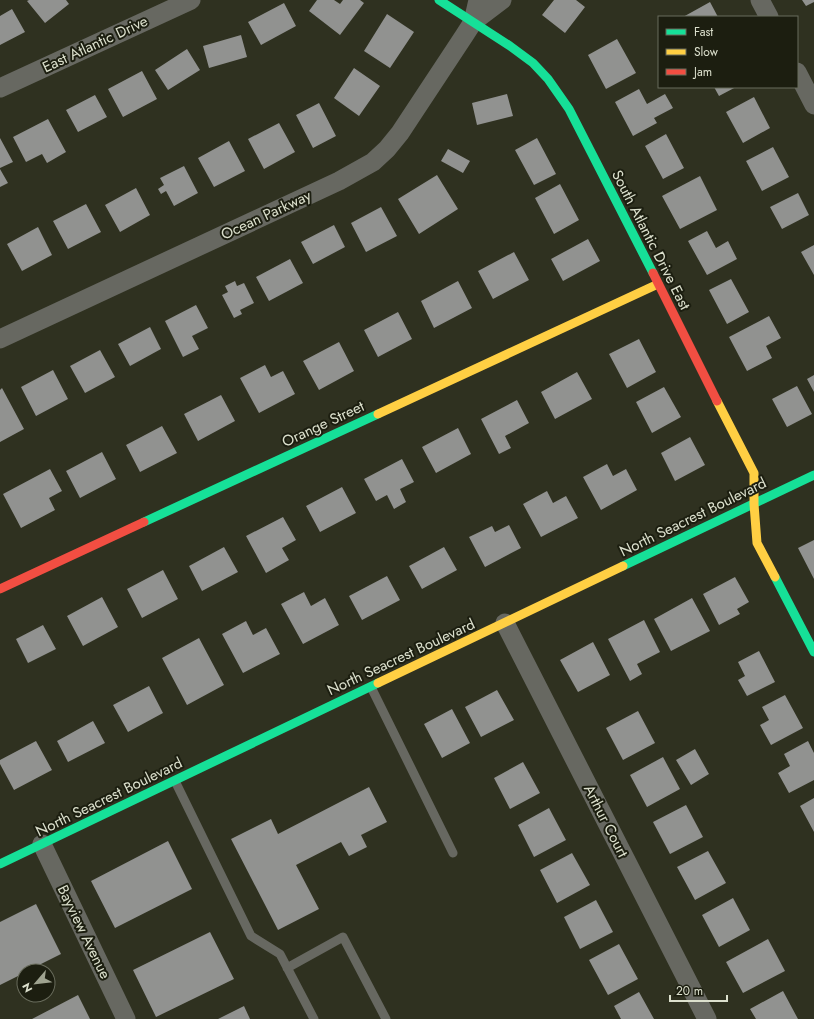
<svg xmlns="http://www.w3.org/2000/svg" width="814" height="1019" viewBox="0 0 814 1019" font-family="Jost,sans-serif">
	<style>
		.building { fill: #919290 }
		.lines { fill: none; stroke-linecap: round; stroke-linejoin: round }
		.lane { stroke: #676861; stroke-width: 9 }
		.street { stroke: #676861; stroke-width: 19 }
		.fast { stroke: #16e098; stroke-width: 9 }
		.slow { stroke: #ffcf43; stroke-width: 9 }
		.jam { stroke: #f24e42; stroke-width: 9 }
		.labels { text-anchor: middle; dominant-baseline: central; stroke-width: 4; stroke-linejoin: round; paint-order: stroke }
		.street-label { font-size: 15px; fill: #dce0cd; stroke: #1c1e10 }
	</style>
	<rect width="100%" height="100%" fill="#2f3120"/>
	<path class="building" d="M29,0h37l3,4 -24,19 -18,-22z
		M317,0h17l6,4 3,-4h17l4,3 -24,32 -31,-24z
		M554,0h22l9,7 -20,26 -23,-18z
		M802,0h12v2l-8,4z
		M710,2l8,15h-35z
		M284,3l12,23 -35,19 -13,-23z
		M12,9l13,23 -25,13v-29z
		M387,14l27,18 -24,36 -26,-17z
		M241,35l6,22 -38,11 -6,-22z
		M617,39l19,34 -30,16 -18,-34z
		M187,49l13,21 -32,20 -13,-20z
		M354,68l26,18 -21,30 -25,-18z
		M142,71l15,28 -34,18 -15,-28z
		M714,87h22l-17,9z
		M639,89l8,15 18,-10 8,14 -19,10 3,5 -24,13 -18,-34z
		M507,94l6,22 -36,9 -5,-22z
		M95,95l12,22 -29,15 -12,-22z
		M754,97l16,31 -27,15 -17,-31z
		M319,103l17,33 -23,12 -17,-33z
		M48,119l18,33 -19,11 -5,-9 -16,8 -13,-25z
		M279,123l16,29 -31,17 -16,-30z
		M666,134l18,34 -21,11 -18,-33z
		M0,138l13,24 -13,6z
		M537,138l19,36 -22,11 -19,-35z
		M229,141l16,30 -31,16 -16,-29z
		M773,147l16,30 -27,14 -16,-30z
		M448,149l22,12 -7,12 -22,-12z
		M184,166l14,27 -24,13 -8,-15 -5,3 -3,-5 6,-4 -4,-7z
		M0,169l8,14 -8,4z
		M437,175l21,34 -39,25 -21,-35z
		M700,176l17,34 -37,19 -18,-33z
		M560,184l19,36 -25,14 -19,-36z
		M136,188l14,27 -30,17 -15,-27z
		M798,193l11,22 -27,14 -12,-22z
		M86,204l15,28 -33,17 -15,-28z
		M381,207l16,29 -31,16 -15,-29z
		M334,225l11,22 -32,17 -12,-22z
		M38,227l14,28 -30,16 -15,-27z
		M707,231l9,17 12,-7 9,18 -30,16 -19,-34z
		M588,239l12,22 -37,20 -12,-22z
		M814,245v30l-13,-23z
		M514,252l15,28 -36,19 -15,-28z
		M290,259l13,24 -34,18 -13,-24z
		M731,279l18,33 -22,12 -18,-34z
		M235,281l2,5 7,-3 10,20 -14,7 2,4 -8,4 -12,-23 6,-3 -3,-6z
		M458,281l14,27 -38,20 -13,-27z
		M196,305l12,23 -16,8 7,13 -16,8 -18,-36z
		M398,312l14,27 -34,18 -14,-27z
		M769,316l12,22 -15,8 6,12 -25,13 -18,-34z
		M150,327l11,22 -31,17 -12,-22z
		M639,339l17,33 -29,16 -18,-34z
		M339,342l15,29 -35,19 -16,-29z
		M100,350l15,27 -30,16 -15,-27z
		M265,365l6,12 12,-6 12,23 -36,19 -19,-35z
		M53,370l15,29 -32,17 -15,-29z
		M577,372l15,27 -37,20 -14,-27z
		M814,375v17l-7,-13z
		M797,386l15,28 -25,13 -15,-28z
		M664,387l17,30 -29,16 -16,-31z
		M2,388l22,41 -24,13v-52z
		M221,395l14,26 -37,20 -14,-27z
		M517,400l12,23 -24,13 6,12 -12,6 -18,-35z
		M162,426l15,27 -37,19 -14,-27z
		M458,428l13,26 -35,19 -14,-26z
		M690,437l15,28 -30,16 -14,-28z
		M102,452l14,27 -36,19 -14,-27z
		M402,459l12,23 -14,7 6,13 -12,7 -7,-14 -11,6 -12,-22z
		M607,464l6,12 13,-7 11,21 -36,20 -18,-33z
		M50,469l12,22 -13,7 6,12 -34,18 -18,-34z
		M342,487l14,26 -36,19 -14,-26z
		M547,491l6,12 13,-7 12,22 -37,19 -18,-33z
		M283,517l13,23 -14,8 7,12 -23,13 -20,-37z
		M509,525l12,23 -36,19 -16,-30 23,-11 3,6z
		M814,540v39l-16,-31z
		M224,547l14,25 -36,19 -13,-25z
		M444,547l13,23 -35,19 -13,-23z
		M163,570l15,29 -36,19 -15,-29z
		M387,576l13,24 -38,20 -13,-24z
		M735,577l14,25 -12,7 3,5 -21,11 -16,-31z
		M304,592l7,14 14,-8 14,27 -36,19 -22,-40z
		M102,597l16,30 -35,19 -16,-30z
		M692,598l18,33 -39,20 -17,-32z
		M644,620l16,32 -23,12 5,10 -12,7 -22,-42z
		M246,621l7,14 13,-7 14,26 -37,19 -21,-39z
		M43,625l13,24 -28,14 -12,-24z
		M199,638l25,47 -37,20 -25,-47z
		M593,642l17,33 -32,17 -18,-32z
		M759,651l16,31 -28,14 -9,-16 7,-4 -7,-14z
		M149,686l14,27 -35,19 -15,-27z
		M497,690l17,30 -33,17 -16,-30z
		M785,695l18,33 -32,17 -11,-20 9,-5 -7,-13z
		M452,709l18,34 -28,15 -18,-34z
		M638,711l17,32 -32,17 -17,-32z
		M93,721l12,22 -37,19 -11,-21z
		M36,741l16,29 -38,20 -14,-26v-4z
		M808,741l6,12v27l-25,13 -11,-20 12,-7 -6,-12z
		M695,749l14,25 -18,11 -15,-25z
		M663,757l17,32 -33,18 -17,-32z
		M523,762l17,31 -30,16 -16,-31z
		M369,787l18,35 -26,13 6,12 -18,9 -8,-14 -45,23 23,44 -41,21 -47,-91 40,-20 7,15z
		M814,798v34l-14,-26z
		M686,805l17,32 -33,17 -17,-32z
		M549,808l17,32 -32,17 -16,-32z
		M168,841l24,48 -77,39 -24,-47z
		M708,851l18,32 -31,17 -18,-33z
		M572,853l18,32 -33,18 -17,-33z
		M733,898l17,32 -31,17 -17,-32z
		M596,900l17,32 -33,17 -16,-32z
		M36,904l25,50 -34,17h-3v2l-24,12v-63z
		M210,932l24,47 -78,38 -23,-47z
		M768,939l17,32 -42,22 -17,-31z
		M619,944l19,35 -30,16 -19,-35z
		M783,991l15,28h-42l-6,-10z
		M639,992l15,27h-33l-7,-13z
		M78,995l12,24h-58z
		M244,1006l6,13h-32z"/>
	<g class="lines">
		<path class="lane" d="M371,687l82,166
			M175,781l76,155 29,18 34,65
			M287,968l56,-31 43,82"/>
		<path class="street" d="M760,0l9,17
			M473,22l29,-22
			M797,72l17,33
			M0,88l191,-88
			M0,339l339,-158 34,-19 14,-13 13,-16 64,-97 9,-14 5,-22
			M505,623l202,396
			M42,844l84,175"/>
		<path class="fast" d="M439,0l71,46 23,17 15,16 21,30 84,164
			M144,522l234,-108
			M623,566l191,-91
			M775,577l39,75
			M0,864l378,-181"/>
		<path class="slow" d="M717,401l37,72v31l3,39 18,34
			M378,414l280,-130
			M378,683l245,-117"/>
		<path class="jam" d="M653,273l64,128
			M0,589l144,-67"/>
	</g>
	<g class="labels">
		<g class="street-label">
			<text transform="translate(95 44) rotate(-25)">East Atlantic Drive</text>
			<text transform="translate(266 215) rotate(-25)">Ocean Parkway</text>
			<text transform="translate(651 240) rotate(63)">South Atlantic Drive East</text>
			<text transform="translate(323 424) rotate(-25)">Orange Street</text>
			<text transform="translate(693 517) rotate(-26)">North Seacrest Boulevard</text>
			<text transform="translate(401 657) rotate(-25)">North Seacrest Boulevard</text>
			<text transform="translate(109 797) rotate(-26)">North Seacrest Boulevard</text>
			<text transform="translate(606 821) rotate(63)">Arthur Court</text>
			<text transform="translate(84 932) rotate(64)">Bayview Avenue</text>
		</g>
	</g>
	<rect x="658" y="16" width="140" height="72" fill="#1c1e10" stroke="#696c5c"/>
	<rect x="666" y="29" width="20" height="6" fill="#16e098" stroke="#696c5c"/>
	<text x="694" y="36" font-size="12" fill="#dce0cd">Fast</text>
	<rect x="666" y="49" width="20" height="6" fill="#ffcf43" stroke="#696c5c"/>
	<text x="694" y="56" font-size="12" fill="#dce0cd">Slow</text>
	<rect x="666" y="69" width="20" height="6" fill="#f24e42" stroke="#696c5c"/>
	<text x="694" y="76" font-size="12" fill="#dce0cd">Jam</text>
	<g transform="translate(36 983) rotate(242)"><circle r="19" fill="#1c1e10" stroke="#696c5c"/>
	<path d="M0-3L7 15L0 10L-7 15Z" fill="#9fa390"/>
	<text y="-6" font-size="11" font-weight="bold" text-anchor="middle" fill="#dce0cd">N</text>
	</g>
	<path d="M670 995v6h57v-6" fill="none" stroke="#dce0cd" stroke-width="2"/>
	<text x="676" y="995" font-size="12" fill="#dce0cd" stroke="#1c1e10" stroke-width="3" paint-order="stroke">20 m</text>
</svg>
